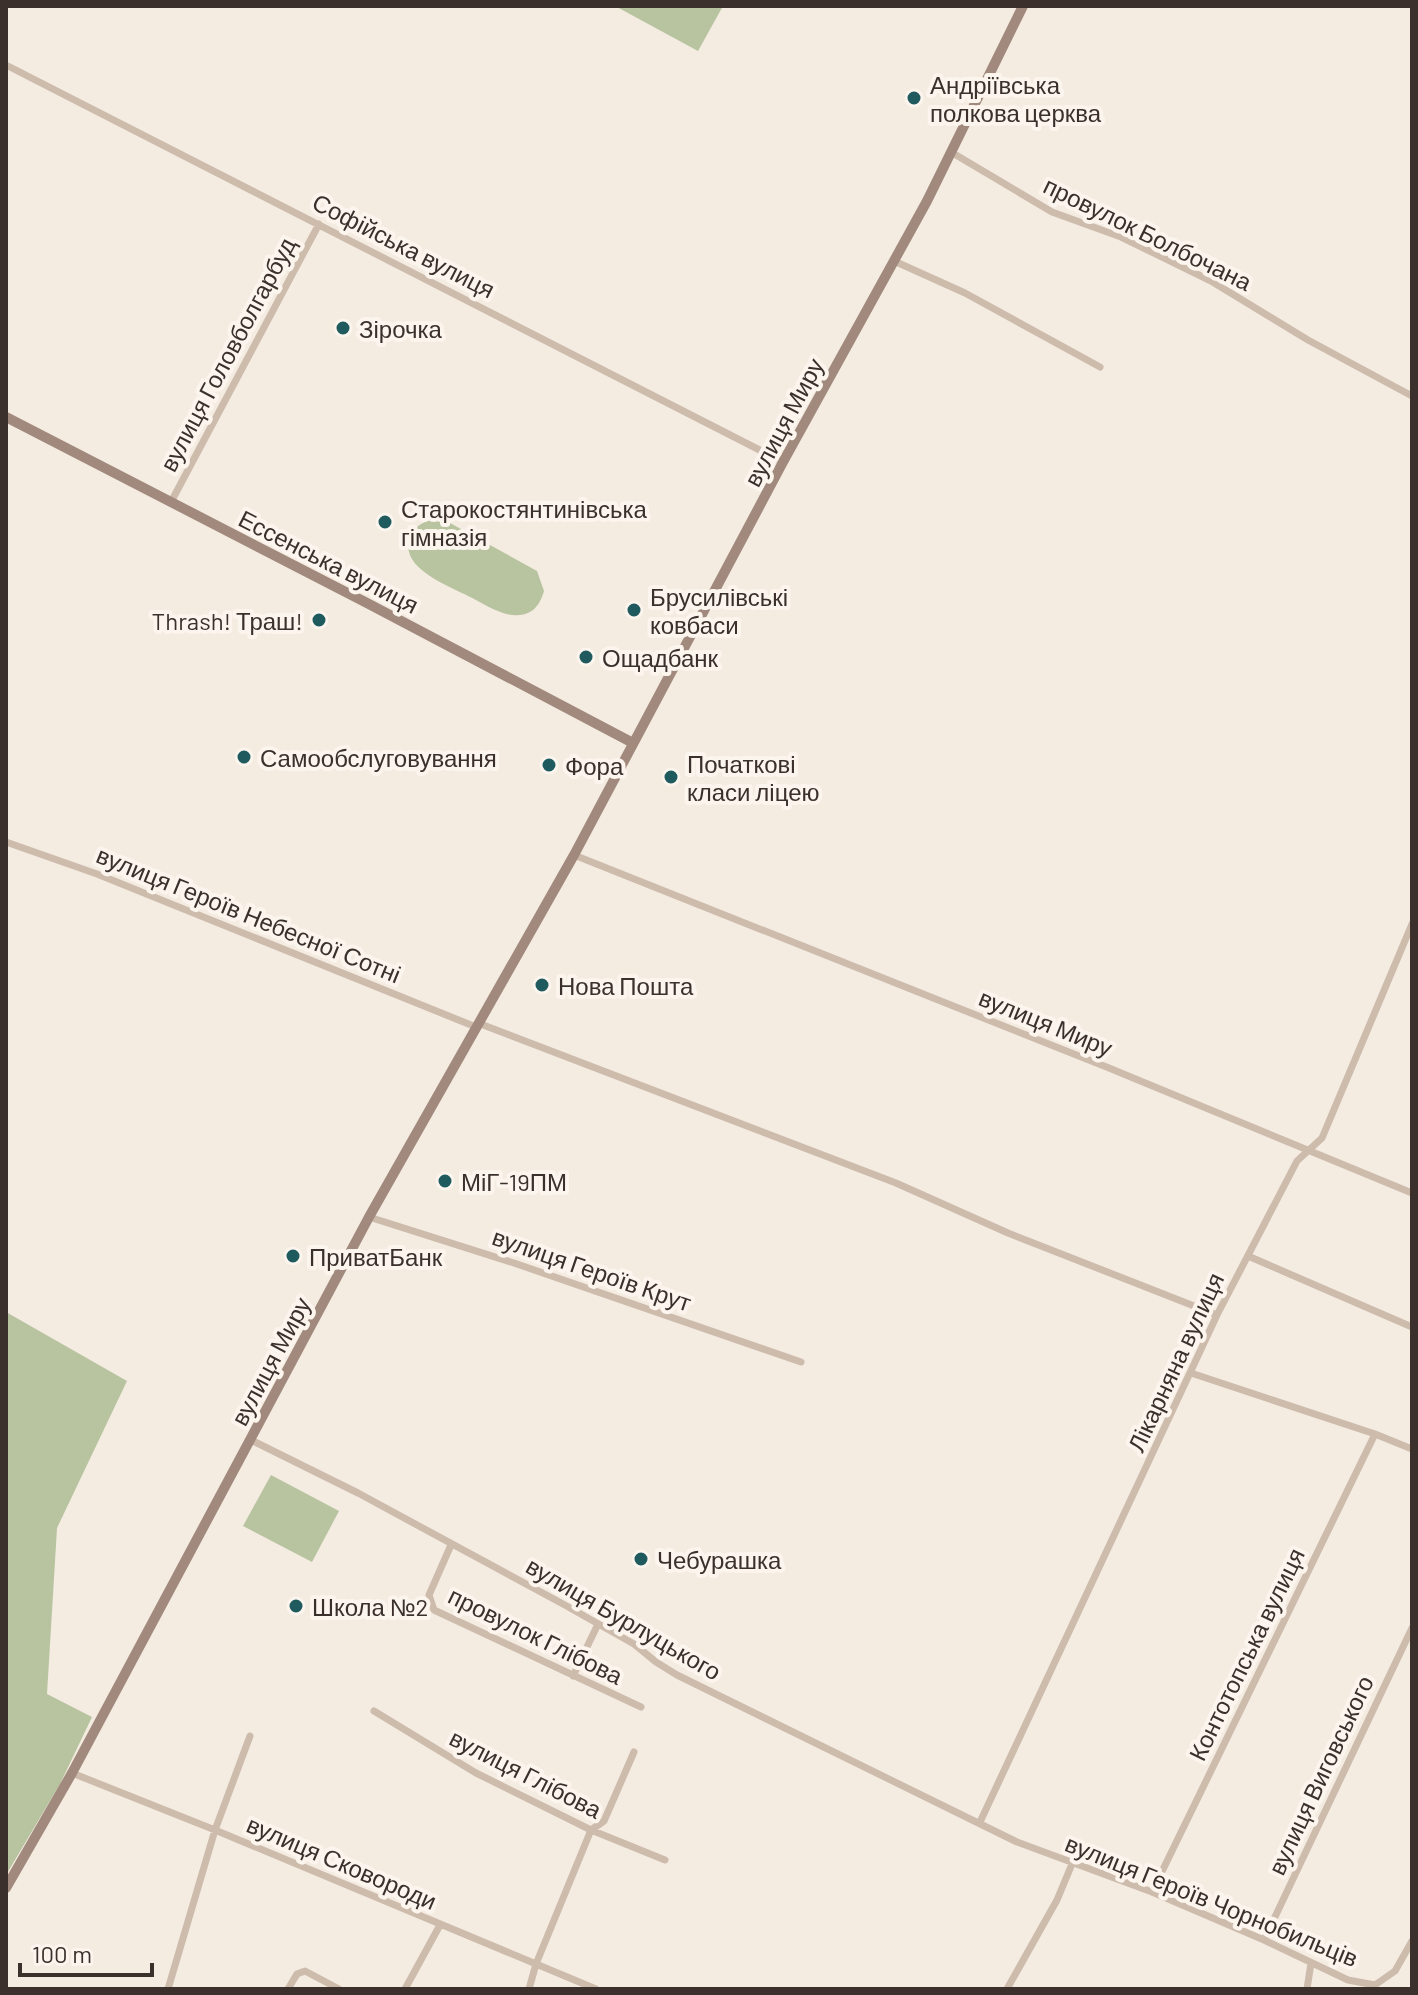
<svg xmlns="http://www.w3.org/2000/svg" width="1418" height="1995" viewBox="0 0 1418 1995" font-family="Barlow,sans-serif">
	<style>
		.green { fill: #b8c4a0 }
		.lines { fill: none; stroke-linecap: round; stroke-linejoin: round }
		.street { stroke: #cdbbac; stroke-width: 7 }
		.secondary { stroke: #a18a7d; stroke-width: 10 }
		.poi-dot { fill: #1f5a5e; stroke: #fbf5ee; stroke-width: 3 }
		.labels { text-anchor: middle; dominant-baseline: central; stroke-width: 8; stroke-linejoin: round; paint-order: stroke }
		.poi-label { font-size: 24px; fill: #3b302b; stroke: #fbf5ee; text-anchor: start }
		.street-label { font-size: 24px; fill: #3b302b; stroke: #fbf5ee }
	</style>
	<rect width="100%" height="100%" fill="#f4ebe1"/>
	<path class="green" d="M615,6h108l-25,45z
		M431,520l19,3 87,48 7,20c-4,13 -10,23 -25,24 -17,2 -36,-12 -51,-19 -21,-11 -74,-30 -56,-62 4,-8 11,-12 19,-14z
		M6,1312l121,69 -70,147 -10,166 45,23 -32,67 -54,91z
		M271,1475l68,36 -27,51 -69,-36z"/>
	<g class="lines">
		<path class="street" d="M6,65l777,397
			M951,152l101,60 69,25 90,44 97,59 104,56
			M894,261l71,32 135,74
			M171,502l148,-278
			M6,842l91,32 379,153
			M574,855l535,213 303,125
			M478,1023l418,160 112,50 209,82
			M369,1217l145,46 287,99
			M1248,1256l164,71
			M1191,1373l184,61 37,15
			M251,1440l107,53 205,111 71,40 22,18 21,13 340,167 135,50 112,48 84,40 27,5 20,-14 17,-30
			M451,1545l-22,50 5,15 207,97
			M573,1676l25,-52
			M374,1711l102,62 115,57 74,30
			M72,1773l143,57 381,159
			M980,1822l237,-507 80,-154 25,-23 90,-214
			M1152,1892l223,-458
			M1264,1940l148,-312
			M168,1989l47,-159 35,-94
			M288,1989l9,-15 8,-3 34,18
			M405,1989l35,-64
			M529,1989l7,-25 55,-134 13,-9 30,-69
			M1007,1989l50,-89 15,-36
			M1307,1989l4,-26"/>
		<path class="secondary" d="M6,417l361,186 266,140
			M6,1888l66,-115 297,-556 205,-362 209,-393 144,-261 96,-195"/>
	</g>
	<g class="poi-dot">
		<circle cx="914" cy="98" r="8"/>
		<circle cx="343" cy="328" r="8"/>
		<circle cx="385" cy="522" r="8"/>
		<circle cx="634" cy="610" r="8"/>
		<circle cx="319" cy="620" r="8"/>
		<circle cx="586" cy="657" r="8"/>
		<circle cx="244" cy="757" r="8"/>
		<circle cx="549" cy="765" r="8"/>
		<circle cx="671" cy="777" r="8"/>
		<circle cx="542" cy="985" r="8"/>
		<circle cx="445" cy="1181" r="8"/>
		<circle cx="293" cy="1256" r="8"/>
		<circle cx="641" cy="1559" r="8"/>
		<circle cx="296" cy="1606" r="8"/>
	</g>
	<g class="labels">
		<g class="poi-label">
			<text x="930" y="84">Андріївська<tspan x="930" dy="28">полкова церква</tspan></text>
			<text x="359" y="328">Зірочка</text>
			<text x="401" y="508">Старокостянтинівська<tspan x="401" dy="28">гімназія</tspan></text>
			<text x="650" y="596">Брусилівські<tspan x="650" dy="28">ковбаси</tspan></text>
			<text x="303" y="620" text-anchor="end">Thrash! Траш!</text>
			<text x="602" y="657">Ощадбанк</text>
			<text x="260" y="757">Самообслуговування</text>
			<text x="687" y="763">Початкові<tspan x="687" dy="28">класи ліцею</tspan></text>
			<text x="565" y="765">Фора</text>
			<text x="558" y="985">Нова Пошта</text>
			<text x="461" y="1181">МіГ-19ПМ</text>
			<text x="309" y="1256">ПриватБанк</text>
			<text x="657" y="1559">Чебурашка</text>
			<text x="312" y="1606">Школа №2</text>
		</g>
		<g class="street-label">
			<text transform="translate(1148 233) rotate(26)">провулок Болбочана</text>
			<text transform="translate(404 245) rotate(27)">Софійська вулиця</text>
			<text transform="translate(227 354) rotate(-62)">вулиця Головболгарбуд</text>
			<text transform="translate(783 422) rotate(-62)">вулиця Миру</text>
			<text transform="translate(329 561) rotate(27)">Ессенська вулиця</text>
			<text transform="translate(249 914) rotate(22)">вулиця Героїв Небесної Сотні</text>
			<text transform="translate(1046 1022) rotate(22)">вулиця Миру</text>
			<text transform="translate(592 1269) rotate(19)">вулиця Героїв Крут</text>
			<text transform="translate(270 1361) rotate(-62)">вулиця Миру</text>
			<text transform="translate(1175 1362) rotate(-65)">Лікарняна вулиця</text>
			<text transform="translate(624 1618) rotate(30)">вулиця Бурлуцького</text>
			<text transform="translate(536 1635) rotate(26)">провулок Глібова</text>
			<text transform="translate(1246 1654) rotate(-64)">Контотопська вулиця</text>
			<text transform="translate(526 1773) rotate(27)">вулиця Глібова</text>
			<text transform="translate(1320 1775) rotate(-65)">вулиця Виговського</text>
			<text transform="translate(342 1862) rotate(23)">вулиця Сковороди</text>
			<text transform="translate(1212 1900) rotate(22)">вулиця Героїв Чорнобильців</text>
		</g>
	</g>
	<rect width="1418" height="1995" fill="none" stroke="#3b302b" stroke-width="16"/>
	<path d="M20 1963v12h132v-12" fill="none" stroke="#3b302b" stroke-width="4"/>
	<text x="32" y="1963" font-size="24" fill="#3b302b" stroke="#fbf5ee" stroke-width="6" paint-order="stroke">100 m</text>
</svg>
